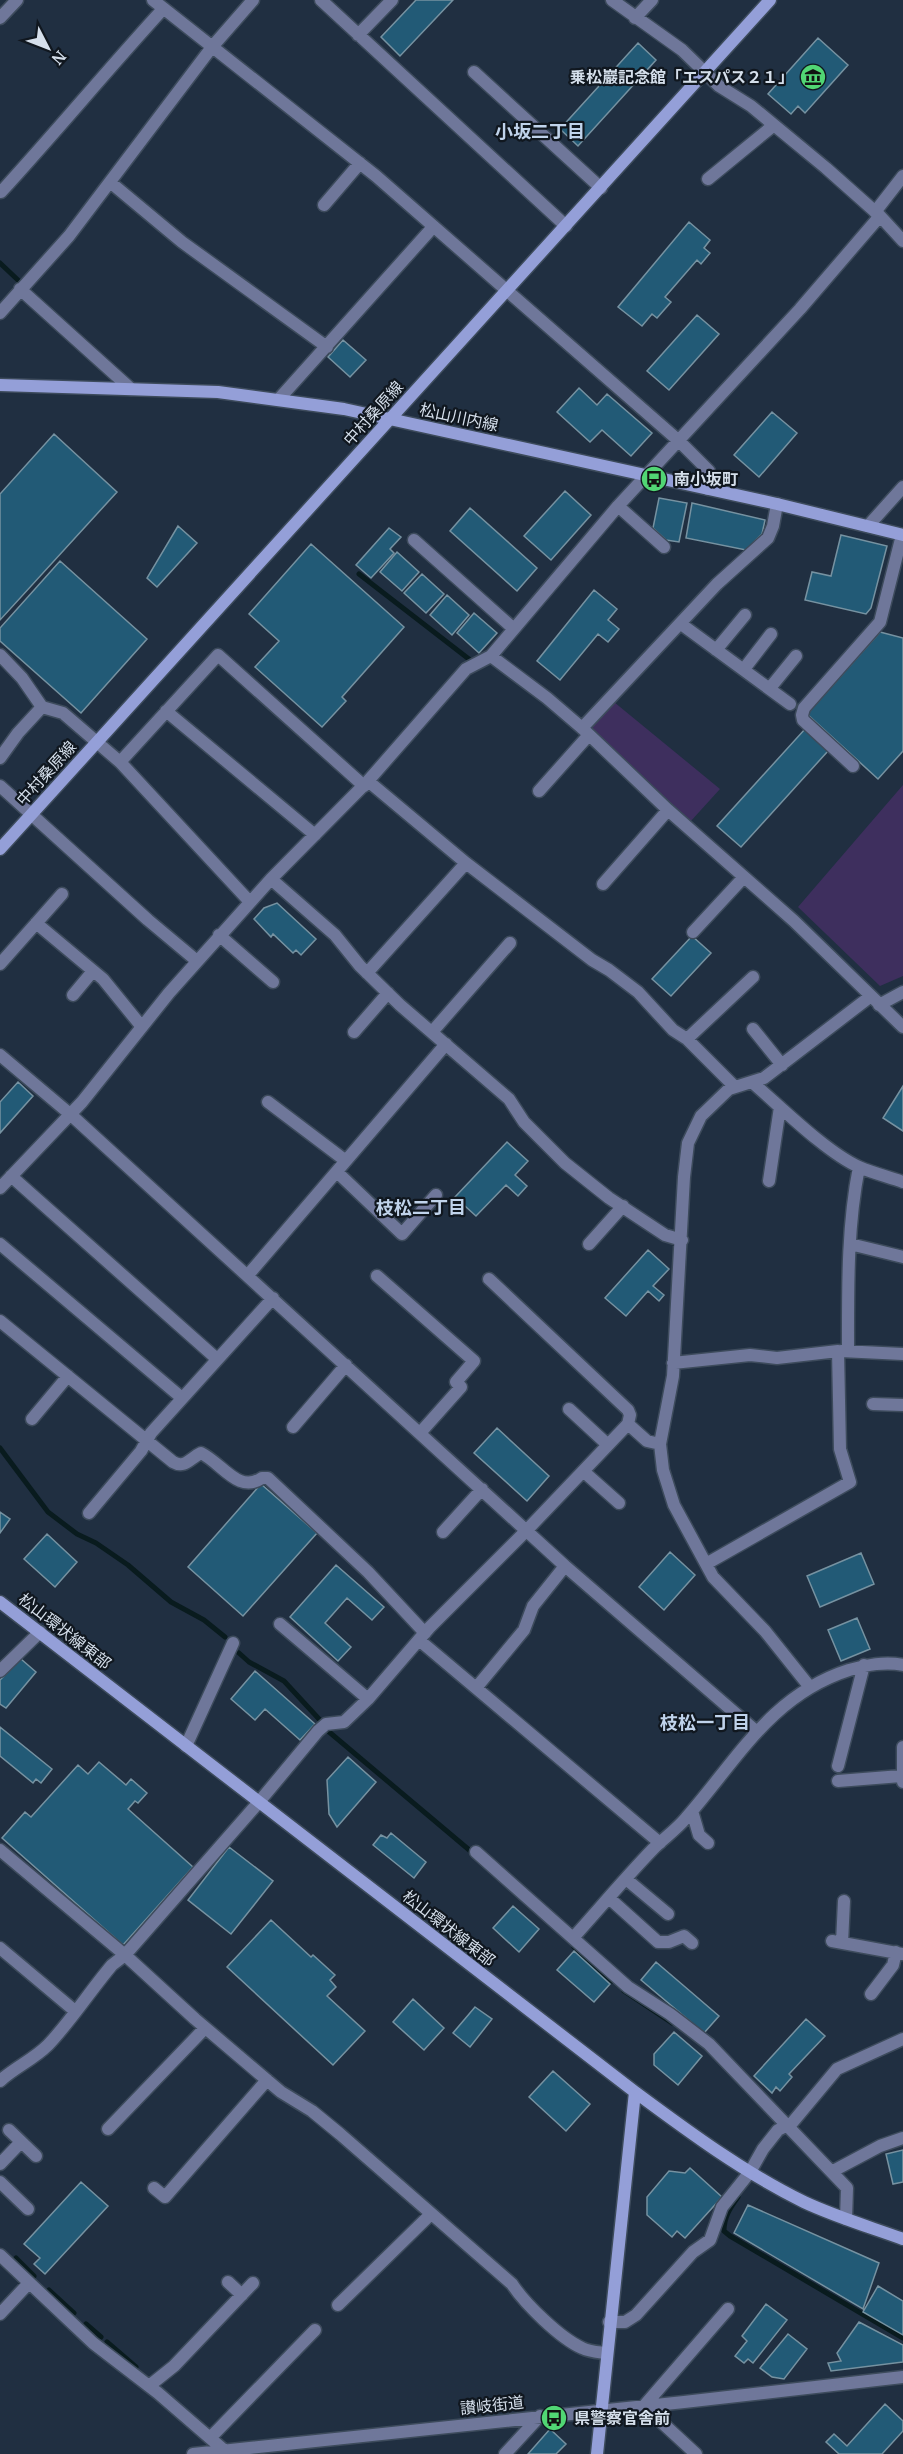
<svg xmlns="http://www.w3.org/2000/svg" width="903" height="2454" viewBox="0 0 903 2454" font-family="'PT Serif','Noto Sans JP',serif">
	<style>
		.green { fill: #3e2f5e }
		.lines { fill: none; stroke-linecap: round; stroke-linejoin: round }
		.stream { stroke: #091b1e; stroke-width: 5 }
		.building { fill: #225a76; stroke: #7692a1; stroke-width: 1.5 }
		.street-casing { stroke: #3d4b5c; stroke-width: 15 }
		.secondary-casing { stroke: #3d4b5c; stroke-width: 15 }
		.street { stroke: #6f779a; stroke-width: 12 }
		.secondary { stroke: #949fd8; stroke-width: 12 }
		.labels { text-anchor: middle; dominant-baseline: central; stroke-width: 4.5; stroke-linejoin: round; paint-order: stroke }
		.poi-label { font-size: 16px; font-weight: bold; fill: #d5dfeb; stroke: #10171f; text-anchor: start }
		.street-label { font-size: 16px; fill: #d5dfeb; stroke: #10171f }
		.neighbourhood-label { font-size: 18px; font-weight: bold; fill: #c0d3eb; stroke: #10171f }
	</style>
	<rect width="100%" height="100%" fill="#202f41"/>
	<path class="green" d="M614,702l106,87 -30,33 -97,-88 -2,-7z
		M903,785v191l-23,10 -82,-79z"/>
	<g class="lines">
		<path class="stream" d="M0,263l19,18
			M359,574l115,89
			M0,1448l48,64 29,22 19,9 32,22 43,37 33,18 21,17
			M239,1653l10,9 35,19 35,38
			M328,1731l146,123
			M574,1947l38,34
			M624,1991l48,32
			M738,2197c-8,11 -14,20 -14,34l6,5 173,102
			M16,2258l18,18
			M49,2290l25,23
			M86,2324l15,13
			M107,2342l29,25"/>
	</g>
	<path class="building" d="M416,0h37l-53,56 -19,-19z
		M818,38l30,27 -43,48 -7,-7 -7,8 -23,-20z
		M638,43l18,17 -78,86 -18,-17z
		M689,222l21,18 -6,8 6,5 -9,11 -4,-4 -32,37 6,5 -14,16 -5,-4 -10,12 -24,-19z
		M697,315l22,19 -50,56 -22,-19z
		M343,340l23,20 -16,17 -22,-20z
		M579,388l18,17 10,-11 45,39 -21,23 -29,-26 -12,12 -33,-30z
		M772,412l25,21 -38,44 -25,-22z
		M54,434l63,58 -117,128v-126z
		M565,491l26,24 -40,45 -27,-24z
		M659,498l28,5 -8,39 -13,-2 -13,-12z
		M692,503l73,17 -3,14 -16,16 -60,-12z
		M470,508l67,60 -20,23 -67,-60z
		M178,526l19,17 -40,44 -10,-9z
		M389,528l12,9 -11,12 4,4 -23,25 -15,-13z
		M841,535l46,11 -16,62 -5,6 -61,-14 7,-28 19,4z
		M311,544l93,83 -62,70 4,4 -24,26 -67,-60 24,-26 -30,-27z
		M397,552l22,20 -17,19 -22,-19z
		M60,561l87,78 -66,74 -81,-72v-13z
		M422,574l22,20 -18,19 -22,-20z
		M594,590l23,19 -9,11 11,9 -11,13 -10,-8 -38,46 -23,-19z
		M447,595l22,20 -17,20 -22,-20z
		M474,613l23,20 -18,20 -22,-20z
		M880,632l23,6v113l-25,28 -71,-65z
		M805,729l23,22 -87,96 -24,-21z
		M277,903l39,36 -15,16 -5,-5 -3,3 -20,-19 -2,3 -17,-18 10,-11z
		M692,936l19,17 -40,43 -19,-17z
		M18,1082l15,14 -33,37v-31z
		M903,1086v45l-20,-13z
		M507,1142l21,19 -13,14 12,11 -9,10 -12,-11 -30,31 -21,-19z
		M648,1250l21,19 -16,17 11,9 -5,6 -11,-10 -22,25 -21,-18z
		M497,1428l52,48 -22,25 -53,-48z
		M261,1484l56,49 -74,83 -55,-49z
		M0,1512l10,7 -10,14z
		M47,1534l30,28 -22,25 -31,-28z
		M670,1552l25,23 -31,35 -25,-23z
		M861,1553l13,31 -54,23 -13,-31z
		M336,1565l48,42 -12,13 -25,-22 -22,25 26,24 -13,14 -48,-44z
		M857,1618l13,31 -29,12 -13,-31z
		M21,1659l15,13 -30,36 -6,-4v-24z
		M255,1671l60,53 -15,16 -35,-31 -10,11 -24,-21z
		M0,1727l52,42 -11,14 -5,-4 -3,4 -33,-27z
		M348,1757l28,25 -39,45 -8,-13 -2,-34z
		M99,1762l27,23 5,-6 16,14 -9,10 -3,-2 -7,8 65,58 -70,78 -121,-107 23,-26 6,5 47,-52 10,9z
		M391,1833l35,29 -12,16 -41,-33 8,-10 6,3z
		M229,1847l44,34 -42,53 -43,-34z
		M513,1906l26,23 -20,23 -26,-24z
		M271,1920l40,37 2,-2 22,20 -5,5 6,7 -9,9 38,35 -32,34 -106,-98z
		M574,1951l36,33 -16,18 -37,-32z
		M656,1962l63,54 -15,17 -63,-53z
		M413,1999l31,29 -20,22 -31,-28z
		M475,2007l17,12 -22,28 -17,-14z
		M806,2019l19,17 -36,38 3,3 -12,14 -4,-4 -4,6 -18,-17z
		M674,2032l28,24 -24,29 -24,-20v-11z
		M553,2071l37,33 -24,27 -37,-34z
		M903,2150v32l-10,2 -7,-30z
		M690,2168l32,29 -37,41 -8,-7 -5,6 -25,-22v-18l22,-26 16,2z
		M81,2182l27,24 -63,68 -11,-10 6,-6 -16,-14z
		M748,2205l131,58 -16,46 -129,-76z
		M878,2286l25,15v34l-40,-23z
		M766,2304l21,16 -34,43 -5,-4 -4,4 -9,-7 12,-15 -5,-5z
		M859,2322l44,23v17l-72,9 -3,-8 13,-2 -4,-8z
		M788,2334l19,15 -23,30 -12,-2 -12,-9z
		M885,2404l18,17v10l-21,23h-43l-13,-12 8,-8 13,12z
		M550,2429l16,15 -10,10h-28z"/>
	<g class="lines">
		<g class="street-casing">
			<path id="street" d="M153,0l223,176 303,265 30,30 -1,18
				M321,0l245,226
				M612,0l70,50 37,36 32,20 75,62 54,48 23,25
				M0,18l17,-18
				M635,18l17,-18
				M358,35l34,-35
				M474,72l127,116
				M708,179l66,-54
				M110,182l72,60 145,105
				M0,191l1,1c55,-60 107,-123 162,-183
				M324,205l36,-42
				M875,212l28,-36
				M20,289l111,100
				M0,313l69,-77 143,-189 41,-47
				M279,399l154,-172
				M618,506l46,41
				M868,526l35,-39
				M414,540l100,89
				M681,624l109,80
				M716,650l29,-35
				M0,655l22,23 20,29 21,6 57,49 130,140
				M491,656l56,42 35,30 86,82 126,111 109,106
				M744,669l27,-35
				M770,688l26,-32
				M166,711l149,124
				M582,728l135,-144 51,-46 5,-12 4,-22
				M0,758l18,-25 24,-26
				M120,762l98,-107 146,131
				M853,766l-50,-46 -1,-5 2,-7 76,-86 22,-87
				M368,781l98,82 126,97 17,10 29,22 35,38 14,9 48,48
				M0,786l148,134 49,41
				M539,791l49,-55
				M271,879l64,56 25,31 40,39 109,94 15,23 41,41 44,35 56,37 17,5
				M603,884l65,-74
				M36,923l67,56 39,48
				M693,932l51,-55
				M219,935l54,47
				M0,964l62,-70
				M367,973l99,-110
				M73,995l20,-24
				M879,1005l24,-13
				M753,1029l29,36
				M354,1032l34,-39
				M432,1032l78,-89
				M687,1039l66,-62
				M0,1055l70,59 495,452 192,166
				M753,1083c29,25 73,69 106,84 14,6 30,10 44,15
				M268,1102l78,59
				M337,1172l65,62 34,-39
				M11,1176l206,183
				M769,1181l11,-74
				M0,1188l82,-86 87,-109 102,-114 97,-98 98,-112 25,-13 127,-150 182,-197 80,-93
				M0,1244l182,154
				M589,1244l34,-38
				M850,1244l53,13
				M248,1275l198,-231
				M377,1276l97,85 -18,21 5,5 -41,46
				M489,1279l139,131 2,5 -2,9
				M0,1321l173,141c12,7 17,-4 28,-9 22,11 37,41 61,25h6l100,94 57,61
				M841,1351l62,3
				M848,1351c0,-61 -1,-124 11,-184
				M673,1363l77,-8 27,3 61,-7 2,98 10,33 -144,82
				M873,1404l30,1
				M569,1409l39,36
				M32,1419l36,-43
				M293,1427l53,-62
				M583,1471l36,32
				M89,1513l52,-62 10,-18 122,-135
				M443,1532l39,-43
				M280,1624l88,75
				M419,1640l241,203
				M0,1671l40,-39
				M809,1686l-44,-55 -52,-54 -39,-72 -11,-35 -3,-26 13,-68 11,-199 4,-34 13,-27 28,-27 35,-11 107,-82
				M476,1688l48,-58 9,-24 32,-40
				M186,1746l47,-103
				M838,1766l26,-101
				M838,1781l63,-5
				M903,1782v-35
				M692,1811l7,24 9,8
				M0,1850l125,105 70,64 86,73 31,19 28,23 172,150c13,20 48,54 70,64 8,4 16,4 24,5
				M476,1852l152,135 42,27 39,30 138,144 -1,31
				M626,1879l42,35
				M609,1898l49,44h11l15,-6 8,7
				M573,1938c27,-30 52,-60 80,-89 11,-11 23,-19 33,-31 51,-58 85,-123 163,-148 18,-5 36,-9 54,-5
				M832,1941l71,13
				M842,1943l2,-42
				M0,1948l75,63
				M871,1994l22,-29 3,-13
				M0,2081c15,-14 33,-21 48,-36 23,-24 42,-54 64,-80l13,-10 134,-153 59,-71 8,-7 18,-2 24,-23 61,-71 98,-98 101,-106 19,17 13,3
				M108,2129l97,-101
				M9,2130l27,26
				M0,2164l21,-22
				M833,2171l47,-25 23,-8
				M0,2182l28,27
				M154,2188l11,9 102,-117
				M0,2255l93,88 65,50 67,58
				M228,2282l14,13
				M338,2305l93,-91
				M0,2314l29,-31
				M609,2322h16l11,-7 57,-63 17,-12 12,-33 28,-35 13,-23 15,-19 14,-7 45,-54 66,-30
				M149,2386l25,-20 79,-83
				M210,2438l105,-108
				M193,2454l491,-52 219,-25
				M505,2454l35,-38
				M696,2454l-52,-48 84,-97"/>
		</g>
		<g class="secondary-casing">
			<path id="secondary" d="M0,385l218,7 126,17 433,95 126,31
				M0,849l770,-849
				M0,1602l635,490c54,40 108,80 169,110 32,15 66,25 99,37
				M597,2454l38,-362"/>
		</g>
		<use href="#street" class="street"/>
		<use href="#secondary" class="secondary"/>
	</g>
	<defs>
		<g id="museum-disc" transform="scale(1.35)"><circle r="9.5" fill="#51d674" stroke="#10171f"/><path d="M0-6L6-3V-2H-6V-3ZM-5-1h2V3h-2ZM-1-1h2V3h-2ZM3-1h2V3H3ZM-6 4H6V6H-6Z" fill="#111"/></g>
		<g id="bus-disc" transform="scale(1.35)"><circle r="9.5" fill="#51d674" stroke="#10171f"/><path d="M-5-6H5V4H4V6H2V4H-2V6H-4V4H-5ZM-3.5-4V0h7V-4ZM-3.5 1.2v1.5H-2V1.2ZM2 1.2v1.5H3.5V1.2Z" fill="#111"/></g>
	</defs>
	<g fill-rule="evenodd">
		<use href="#museum-disc" x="813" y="77"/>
		<use href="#bus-disc" x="654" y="479"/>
		<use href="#bus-disc" x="554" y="2418"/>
	</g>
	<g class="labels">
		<g class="poi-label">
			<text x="794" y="77" text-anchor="end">乗松巖記念館「エスパス２１」</text>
			<text x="674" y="479">南小坂町</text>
			<text x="574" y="2418">県警察官舎前</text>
		</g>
		<g class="street-label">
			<text transform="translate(373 413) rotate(-48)">中村桑原線</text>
			<text transform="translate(459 417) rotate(12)">松山川内線</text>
			<text transform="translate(46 773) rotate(-48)">中村桑原線</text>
			<text transform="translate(65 1631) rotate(38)">松山環状線東部</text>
			<text transform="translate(449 1928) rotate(38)">松山環状線東部</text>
			<text transform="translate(492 2405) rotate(-6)">讃岐街道</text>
		</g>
		<g class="neighbourhood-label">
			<text x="540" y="131">小坂二丁目</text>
			<text x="421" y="1207">枝松二丁目</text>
			<text x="705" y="1722">枝松一丁目</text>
		</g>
	</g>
	<g transform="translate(48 48) rotate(132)" stroke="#10171f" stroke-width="4.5" paint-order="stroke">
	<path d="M0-4.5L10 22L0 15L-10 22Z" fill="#d5dfeb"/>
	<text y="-9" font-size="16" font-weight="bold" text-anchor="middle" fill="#d5dfeb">N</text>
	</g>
</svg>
